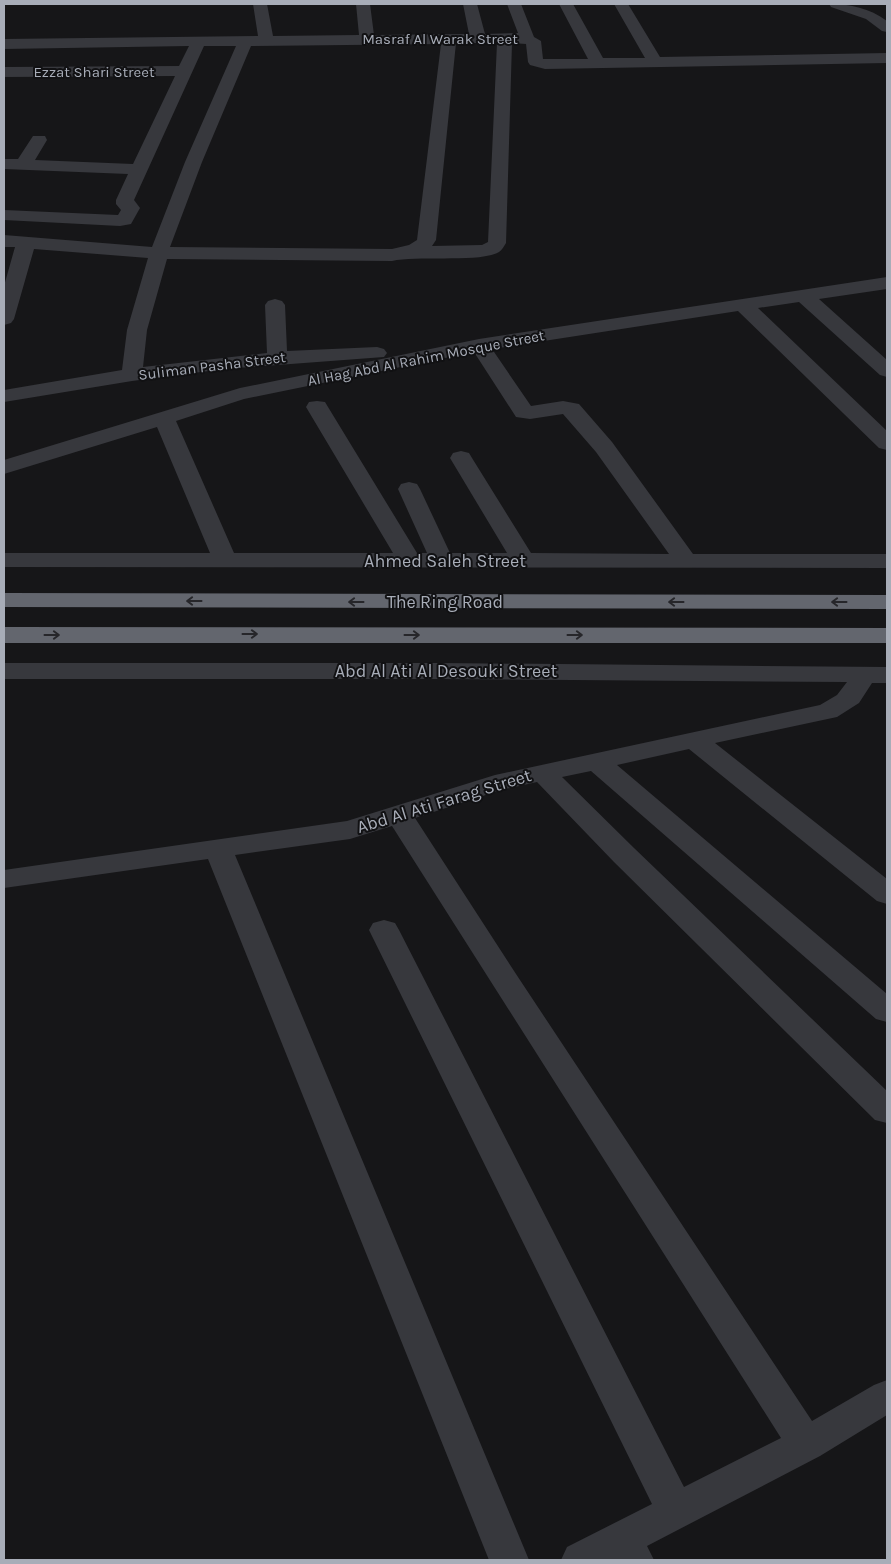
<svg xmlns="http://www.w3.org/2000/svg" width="891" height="1564" viewBox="0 0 891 1564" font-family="Karla,sans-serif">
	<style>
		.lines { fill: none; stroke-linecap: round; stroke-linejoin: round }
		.minor { fill: #37383d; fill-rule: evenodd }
		.highway { fill: #63666e; fill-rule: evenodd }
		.oneway { stroke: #26262a }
		.labels { text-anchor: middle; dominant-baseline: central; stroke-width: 4; stroke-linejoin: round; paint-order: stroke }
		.far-street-label { font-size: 15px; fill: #a8adb8; stroke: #111113 }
		.street-label { font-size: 18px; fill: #a8adb8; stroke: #111113 }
	</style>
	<rect width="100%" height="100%" fill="#161618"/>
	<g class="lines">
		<path class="minor" d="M253,4h14l6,32 86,-1 -3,-31h14l4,31 95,-1 -6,-30h14l8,30 33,-1 -11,-29h14l13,33 7,4 2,18h45l-29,-55h14l30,54h42l-31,-54h14l32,53 227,-4v10l-342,6 -15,-4 -2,-3 -2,-18 -14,-1 -6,200c-2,3 -4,7 -7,9 -18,11 -81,3 -107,9l-225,-2 -20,71 -4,37 124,-14 -2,-48 3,-4 7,-2 7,2 3,4 2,46 90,-4 7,2 3,4 -3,4 -160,12 -92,12 -128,21v-12l118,-20 5,-40 21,-72 -114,-9 -20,70 -3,4 -7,2v-39l11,-39h-11v-12l148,12 33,-85 51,-116h-32l-70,154 6,8 -9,16 -11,2 -116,-6v-10l114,5 3,-5 -5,-6v-4l12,-26 -124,-5v-10h14l15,-23h12l2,4 -12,20 98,4 42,-88 -171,1v-10l175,-1 10,-20 -185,3v-10l254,-3zM456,43h41l-9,199 -6,3 -50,1 4,-6zM441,44l-24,196 -8,5 -17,4 -222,-2 32,-85 49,-116z
			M829,4c22,0 40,4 58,17v11l-5,-1 -16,-12 -35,-12z
			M887,277v12l-68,10 68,61v17l-7,-2 -81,-73 -41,6 129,123v19l-8,-2 -141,-137 -246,38 39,57 32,-5 16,3 33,38 81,112h194v14l-883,-1v-14h206l-53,-126 -153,47v-14l236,-72 239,-49zM474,352l42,65 14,2 33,-5 33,38 73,102 -138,-1 -59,-95 -3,-5 -8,-2 -8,2 -3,5 57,95h-57l-30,-64 -3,-5 -8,-2 -8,2 -3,5 29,64h-10l-89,-146 -3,-5 -8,-1 -8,1 -3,5 87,146h-159l-58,-132 68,-22z
			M4,663h435l448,4v16h-15l-13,20 -22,14 -122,26 172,136v25l-10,-3 -188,-152 -72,16 270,229v28l-11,-3 -285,-248 -29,6 72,71 253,243v32l-12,-3 -261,-258 -77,-80 -36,8 -86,28 101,156 296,447 62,-36 13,-5v35l-67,41 -173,90 7,14h-93l6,-13 85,-43 -283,-574 4,-7 11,-3 11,3 4,7 285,557 97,-49 -389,-612 -42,13 -115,16 294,705h-40l-281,-701 -204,29v-18l343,-49 148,-46 325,-70 17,-10 10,-13 -408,-3h-435z"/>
		<path class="highway" d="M4,593l883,2v14l-883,-2z
			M4,627l883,1v15h-883z"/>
	</g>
	<defs><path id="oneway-shaft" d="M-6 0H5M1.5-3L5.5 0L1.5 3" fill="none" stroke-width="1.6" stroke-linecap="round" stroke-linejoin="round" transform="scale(1.25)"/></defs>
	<g class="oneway">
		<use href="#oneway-shaft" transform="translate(194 601) rotate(-180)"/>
		<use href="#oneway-shaft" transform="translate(356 602) rotate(-180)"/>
		<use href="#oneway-shaft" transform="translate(676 602) rotate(-180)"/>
		<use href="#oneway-shaft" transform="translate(839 602) rotate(-180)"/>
		<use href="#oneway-shaft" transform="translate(250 634)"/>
		<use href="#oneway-shaft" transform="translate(52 635)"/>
		<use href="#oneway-shaft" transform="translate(412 635)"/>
		<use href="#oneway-shaft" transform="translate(575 635)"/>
	</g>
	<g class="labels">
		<g class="far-street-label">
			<text x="440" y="39">Masraf Al Warak Street</text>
			<text x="94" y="72">Ezzat Shari Street</text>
			<text transform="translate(426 358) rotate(-11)">Al Hag Abd Al Rahim Mosque Street</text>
			<text transform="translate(212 366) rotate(-7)">Suliman Pasha Street</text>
		</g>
		<g class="street-label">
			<text x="445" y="561">Ahmed Saleh Street</text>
			<text x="445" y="602">The Ring Road</text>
			<text x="446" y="671">Abd Al Ati Al Desouki Street</text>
			<text transform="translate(444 801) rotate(-17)">Abd Al Ati Farag Street</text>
		</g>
	</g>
	<rect width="891" height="1564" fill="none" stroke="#a8adb8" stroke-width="10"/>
</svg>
